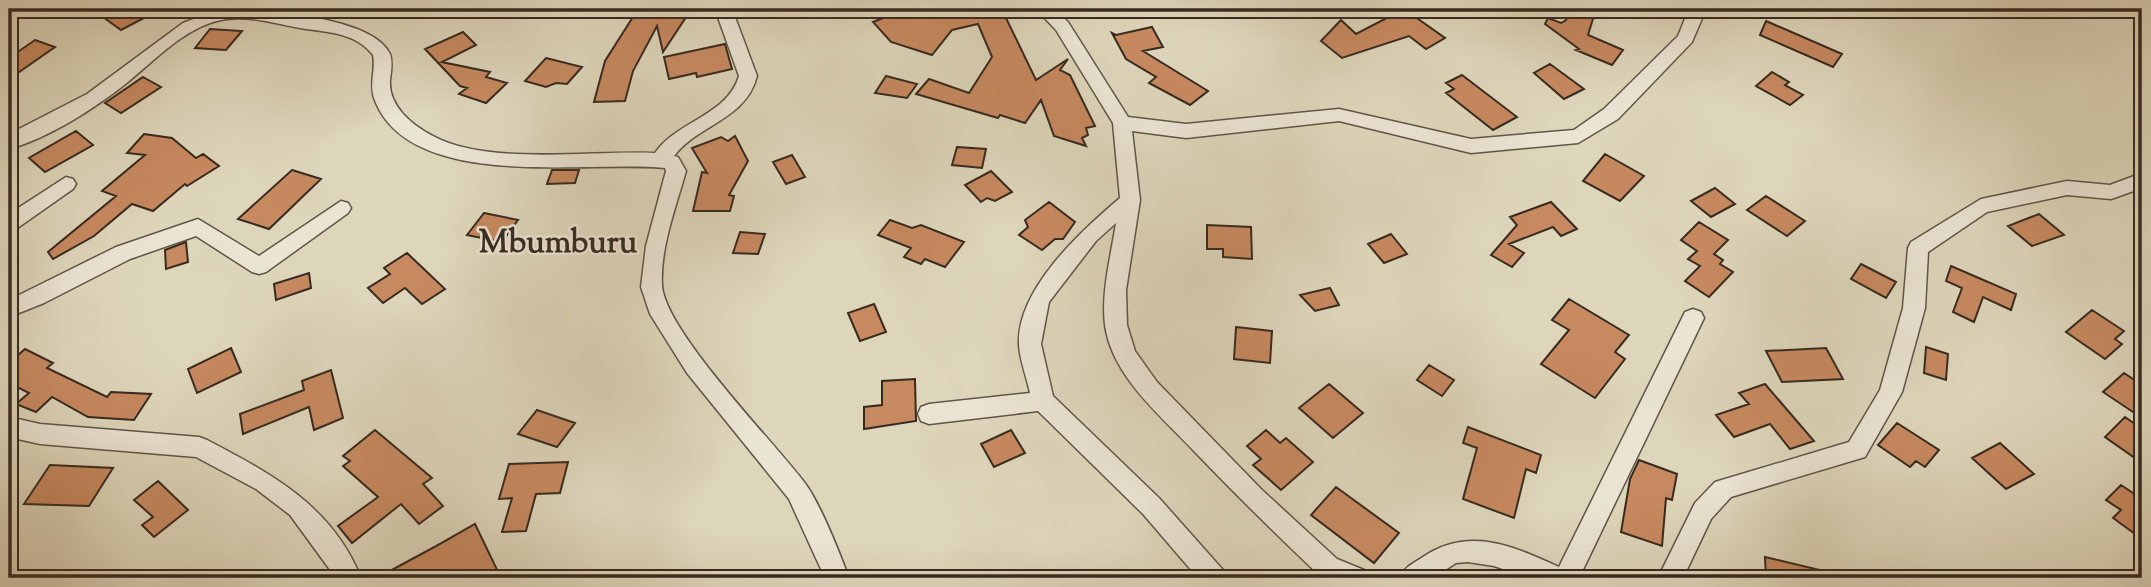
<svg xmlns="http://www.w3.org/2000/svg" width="2151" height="587" viewBox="0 0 2151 587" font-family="'Sorts Mill Goudy',serif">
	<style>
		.building { fill: #c78960; stroke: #372a21; stroke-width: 2 }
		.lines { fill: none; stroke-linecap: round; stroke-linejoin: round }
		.street-casing { stroke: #615548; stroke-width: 3 }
		.street { fill: #eae4d3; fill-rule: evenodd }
		.labels { text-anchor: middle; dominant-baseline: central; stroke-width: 5; stroke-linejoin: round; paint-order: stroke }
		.district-label { font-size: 32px; font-weight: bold; fill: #372a21; stroke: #eae4d3 }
	</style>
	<rect width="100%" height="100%" fill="#ded6bb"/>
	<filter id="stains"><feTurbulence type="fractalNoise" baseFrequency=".00286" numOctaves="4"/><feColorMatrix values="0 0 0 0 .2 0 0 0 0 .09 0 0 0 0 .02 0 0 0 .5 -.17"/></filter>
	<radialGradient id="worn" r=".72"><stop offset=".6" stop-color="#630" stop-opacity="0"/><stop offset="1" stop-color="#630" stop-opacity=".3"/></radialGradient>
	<path class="building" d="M92,9h69l-40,21z
		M638,9l25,4 2,-4 25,2 -27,41 -6,-26 -24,45 -8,30 -31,1 11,-41z
		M906,9l9,9 43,-9h60v7l-12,2 30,62 32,-21 -8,11 10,5 25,51 -9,2 2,7 -6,3 4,8 -32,-10 -13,-36 -16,23 -25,-8 -2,3 -82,-24 13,-15 40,14 23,-36 -14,-33 -26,6 -20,25 -41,-13 -18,-20z
		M1404,9l41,29 -19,11 -17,-13 -67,22 -21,-17 20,-21 15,14z
		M1571,9h25l-8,26 35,15 -11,15 -36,-15 3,-1 -34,-25 3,-6 13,5 5,-3z
		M1766,21l76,33 -9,13 -73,-32z
		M1152,27l11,20 -20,4 65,40 -18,14 -41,-22 7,-6 -30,-18 -14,-26 4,2z
		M210,29l32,2 -16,19 -31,-2z
		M463,32l13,13 -34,17 48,10 -4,5 21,6 -21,20 -27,-9 8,-6 -7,-2 -35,-37z
		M35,40l20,7 -46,32v-21z
		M725,44l7,25 -35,8 -1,-4 -27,6 -5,-22z
		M546,58l36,9 -15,17 -11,-1 -10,4 -21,-6z
		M1550,64l34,25 -20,10 -30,-26z
		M1772,72l17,10 -4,3 18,10 -13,10 -34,-19z
		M1462,75l55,42 -24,13 -47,-37 8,-4 -8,-6z
		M886,76l31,8 -10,14 -32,-5z
		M143,77l18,10 -40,26 -16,-10z
		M76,131l17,14 -48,27 -16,-14z
		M144,134l28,4 24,20 7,-4 16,12 -32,20 -2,-2 -32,27 -21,-7 -38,32 -41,23 -5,-7 68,-56 -14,-5 43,-36 -18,-2z
		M735,136l13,25 -19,34 5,1 -4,15h-37l9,-39 5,1 -15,-25 29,-11 7,4z
		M957,147l29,2 -4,19 -30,-3z
		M1605,154l39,22 -24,25 -37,-20z
		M792,155l13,22 -19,7 -13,-22z
		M292,170l29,9 -52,50 -31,-10z
		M552,170h27l-4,13 -28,1z
		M991,171l21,21 -17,9 -8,-3 -6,4 -16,-17z
		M1715,188l20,16 -24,13 -20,-16z
		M1766,196l39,25 -18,15 -40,-26z
		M1049,202l26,20 -12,17h-8l-13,11 -23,-15 9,-8 -3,-7z
		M1551,202l26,27 -16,7 -8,-9 -44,17 15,9 -12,14 -21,-12 26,-30 -7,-8z
		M484,213l34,7 -16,22 -35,-7z
		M2039,214l25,21 -32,11 -24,-20z
		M890,220l22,8 9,-3 43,17 -19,25 -20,-8 -4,5 -17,-7 7,-9 -33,-13z
		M1699,222l29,18 -14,14 9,6 -3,4 13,8 -24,25 -24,-16 15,-15 -12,-7 9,-8 -16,-11z
		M1207,225l44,2 1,32 -29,-2v-8h-16z
		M740,232l25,2 -7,20 -25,-1z
		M1391,234l16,20 -23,9 -16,-19z
		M186,242l2,20 -22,7 -1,-19z
		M407,253l38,36 -23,15 -17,-16 -22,15 -15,-15 22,-14 -6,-6z
		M1861,264l35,18 -10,16 -35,-19z
		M1951,266l65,28 -5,16 -28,-13 -9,25 -21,-10 9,-24 -16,-7z
		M309,273l2,15 -35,12 -2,-16z
		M1330,288l9,17 -24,6 -15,-16z
		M1569,299l60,36 -14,17 10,7 -30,39 -54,-34 28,-34 -17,-10z
		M874,304l12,28 -26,9 -12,-28z
		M2092,310l32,21 -9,8 7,5 -17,15 -39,-27z
		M1236,327l36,4 -2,32 -36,-4z
		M1926,347l22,7 -2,26 -22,-7z
		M231,348l10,24 -44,21 -9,-24z
		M1826,348l17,31 -61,3 -16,-31z
		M25,349l28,14 -6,5 60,29 4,-5 40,2 -17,26 -46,-3 -36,-20 -16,15 -20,-8 13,-11 -20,-10v-20z
		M1429,365l25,15 -12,16 -25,-16z
		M331,370l12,48 -29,12 -5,-23 -66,27 -3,-20 64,-24 -2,-9z
		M2124,373l18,12v33l-39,-26z
		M915,379l1,42 -52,8v-22l18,-2v-24z
		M1329,384l34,29 -30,25 -34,-30z
		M1765,384l49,57 -24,8 -20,-25 -36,13 -18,-22 33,-11 -10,-11z
		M537,410l38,13 -18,24 -39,-13z
		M2125,417l17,12v34l-37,-26z
		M1897,423l42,27 -14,17 -9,-6 -6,6 -32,-22z
		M1468,427l73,28 -5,18 -10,-4 -12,49 -51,-19 14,-51 -14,-5z
		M375,430l57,48 -9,6 20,22 -24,18 -18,-20 -49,39 -14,-17 40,-29 -35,-31 7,-5 -7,-5z
		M1011,430l14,23 -31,14 -13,-23z
		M1266,430l14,13 6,-5 27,24 -32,28 -28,-25 8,-6 -14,-13z
		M2000,443l34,31 -28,15 -34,-31z
		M1639,460l38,14 -5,26 -6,-2 -4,48 -41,-14 9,-53z
		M568,462l-8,31 -24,1 -10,37 -24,1 10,-34 -13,1 10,-35z
		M50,465l63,3 -24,38 -65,-2z
		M158,481l30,29 -34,27 -12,-12 11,-8 -19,-17z
		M2121,485l21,14v40l-29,-21 8,-8 -15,-10z
		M1336,487l63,46 -25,30 -63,-48z
		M475,524l26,54h-124l61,-33z
		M1765,557l63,15 -1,6h-61z"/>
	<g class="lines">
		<g class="street-casing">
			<path id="street" d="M220,9c38,0 153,7 170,45 3,9 1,17 0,26 -2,26 22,45 43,56 55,30 160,14 222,17 22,-32 73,-38 84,-77l-24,-67h17l25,67c-11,44 -59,48 -83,80l4,1 8,14c-10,36 -26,77 -24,114 2,45 112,157 142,197 15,19 36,72 45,96h-24l-36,-79 -102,-126 -37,-59 -9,-27 5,-41 20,-75 -1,-3c-78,-8 -257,25 -291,-70 -5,-15 2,-28 -1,-43 -16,-21 -43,-23 -67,-26 -27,-4 -57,-15 -85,-9 -35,7 -65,39 -92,61 -32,26 -80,57 -120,68v-15l78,-40 96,-71z
				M1036,9h18l14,13 60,95 58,7 153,-15 132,30 103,-9 30,-21 74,-73 11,-27h17l-14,33 -74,77 -40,24 -107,10 -132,-32 -153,17 -54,-7 8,69 -14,90 1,35 8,26 22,31 105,108 75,69 27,11 3,8h-40l-8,-3c-43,-41 -85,-82 -126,-125 -33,-35 -81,-74 -88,-125 -4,-33 6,-69 11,-102l-20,18 -47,61 -8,42 12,52 106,102 64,72 3,8h-28l-55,-64 -105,-103 -109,13 -8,-3 -3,-7 3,-7 8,-3 101,-11c-3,-15 -10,-32 -11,-48 -3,-55 62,-114 101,-147l-7,-75 -57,-93z
				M2142,173v15l-31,11 -44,-4 -80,17 -59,40 -3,56 -23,84 -37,65 -134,40 -20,22 -28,59h-25l37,-75 20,-21 134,-40 31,-52 23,-82 5,-60 3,-6 70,-43 86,-18 43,4z
				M66,177l7,2 3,5 -3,5 -57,40 -7,2v-17z
				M341,201l7,2 3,5 -3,5 -82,59 -7,2 -7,-2 -56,-36 -66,23 -86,44 -35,14v-17l107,-53 82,-28 61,37z
				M1693,309l8,3 3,6 -125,260h-49l-36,-12 -26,-4 -12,1 -23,15h-33c4,-11 14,-15 23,-21 46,-31 90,-11 136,10l126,-255z
				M9,417l31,7 159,13 8,3c65,34 125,66 154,138h-25l-46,-63 -34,-26 -60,-32 -156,-13 -31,-7z"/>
		</g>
		<use href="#street" class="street"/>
	</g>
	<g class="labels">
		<g class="district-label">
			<text x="558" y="244">Mbumburu</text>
		</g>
	</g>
	<rect width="2151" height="587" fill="none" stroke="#ded6bb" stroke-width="35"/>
	<rect x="10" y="10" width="2130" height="566" fill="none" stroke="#372a21" stroke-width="3.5"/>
	<rect x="18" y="18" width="2116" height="552" fill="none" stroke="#372a21" stroke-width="2"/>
	<rect width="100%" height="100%" filter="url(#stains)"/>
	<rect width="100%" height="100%" fill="url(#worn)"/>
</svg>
